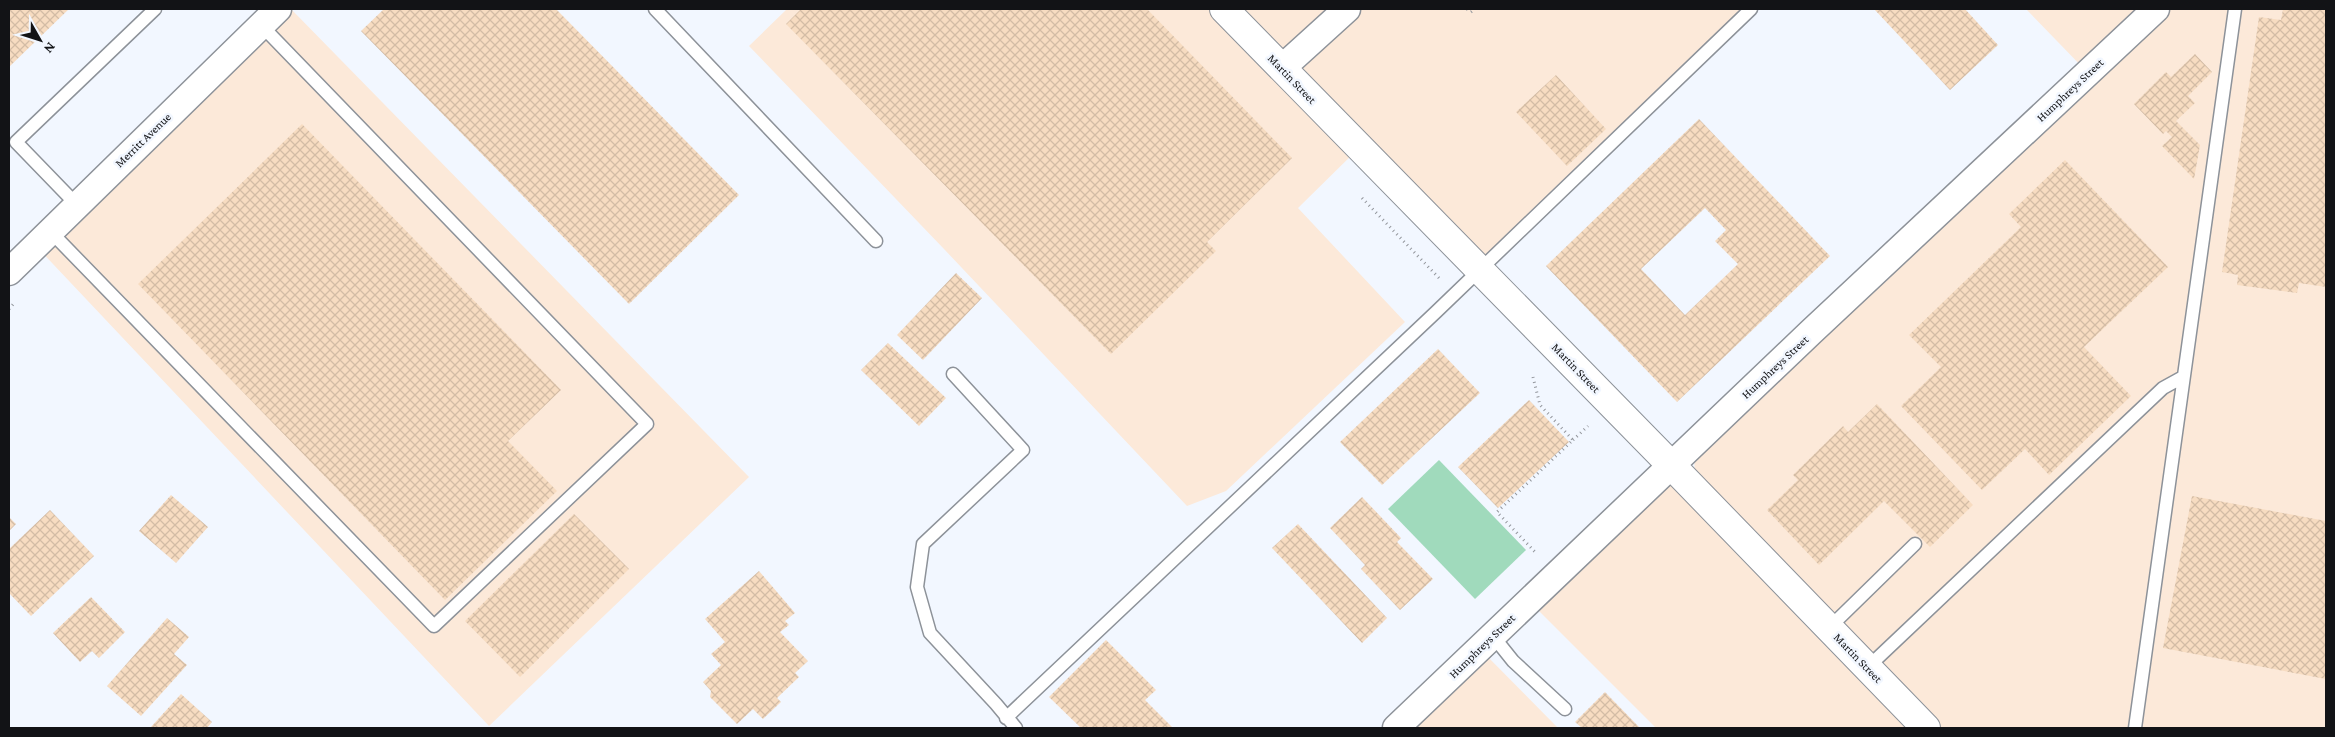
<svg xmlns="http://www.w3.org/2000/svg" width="2335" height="737" viewBox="0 0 2335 737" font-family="'Crimson Pro',serif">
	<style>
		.commercial { fill: #fce9d9 }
		.park { fill: #a0dabc }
		.building { fill: url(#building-cross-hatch); fill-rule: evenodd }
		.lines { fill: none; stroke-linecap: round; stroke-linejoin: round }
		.service-casing { stroke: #8d9299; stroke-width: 15 }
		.minor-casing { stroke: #8d9299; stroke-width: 29 }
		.tertiary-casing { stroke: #8d9299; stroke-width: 30 }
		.path { stroke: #93969c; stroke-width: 3; stroke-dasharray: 1 4; stroke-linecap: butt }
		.service { stroke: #fff; stroke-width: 12 }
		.minor { stroke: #fff; stroke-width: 26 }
		.tertiary { stroke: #fff; stroke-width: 28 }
		.labels { text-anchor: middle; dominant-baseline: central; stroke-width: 5; stroke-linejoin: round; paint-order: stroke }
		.street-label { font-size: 12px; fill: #121316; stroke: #f2f7ff }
	</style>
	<defs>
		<pattern id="building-cross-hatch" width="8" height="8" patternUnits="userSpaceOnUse" patternTransform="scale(1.25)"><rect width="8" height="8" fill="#f7dcc1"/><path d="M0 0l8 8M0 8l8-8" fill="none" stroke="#d3bca5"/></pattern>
	</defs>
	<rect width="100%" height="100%" fill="#f2f7ff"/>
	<path class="commercial" d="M278,9h13l458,468 -260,249 -453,-480z
		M787,9h964l-271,261 -121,-122 -61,60 107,114 -179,169 -39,15 -243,-257 -195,-203z
		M2026,9h300v719h-670l-127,-127 142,-136 24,24 -1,-46 394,-370z
		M1479,648l79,80h-162z"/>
	<path class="park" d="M1439,460l87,90 -51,49 -87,-90z"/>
	<path class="building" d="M9,9h60l-60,58z
		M384,9h172l183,186 -110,109 -268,-273z
		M801,9h346l145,149 -85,84 9,9 -105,103 -325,-330z
		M1874,9h91l33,36 -48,45z
		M2283,9h43v278l-27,-4 -2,10 -60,-8 1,-10 -16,-3 37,-255 22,3z
		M2195,54l17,18 -24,24 7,7 -19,18 24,24 -6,34 -32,-33 10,-9 -6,-6 -3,3 -29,-30 32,-32 5,5z
		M1556,75l50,54 -39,37 -51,-54z
		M1699,119l131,137 -153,146 -131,-136zM1705,208l21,22 -11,11 23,23 -53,51 -44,-46z
		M302,124l259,266 -53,51 49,50 -112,109 -307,-316z
		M2065,160l103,107 -84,80 47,49 -82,79 -24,-26 -43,41 -81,-84 40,-39 -32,-32 112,-108 -12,-13z
		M956,273l26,25 -59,62 -26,-25z
		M888,343l58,55 -27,28 -58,-56z
		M1438,349l42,44 -98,92 -42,-43z
		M1529,400l40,42 -71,66 -40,-41z
		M1877,404l96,101 -43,42 -46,-46 -65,64 -52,-55 31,-30 -5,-5 50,-49 5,6z
		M171,495l37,32 -32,36 -37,-32z
		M2192,496l134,25v158l-163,-31z
		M1362,497l39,41 -4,4 36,37 -33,31 -39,-41 4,-4 -35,-37z
		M50,510l44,46 -63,60 -22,-23v-44z
		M574,514l55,55 -109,108 -55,-56z
		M9,517l7,7 -7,7z
		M1298,524l89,94 -25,25 -90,-95z
		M759,571l36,42 -10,8 4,4 -9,7 28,29 -13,12 4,4 -22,21 4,4 -18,17 -10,-10 -16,15 -27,-27 1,-6 -8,-9 18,-17 -10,-11 14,-12 -20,-23z
		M91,597l34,35 -26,26 -7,-7 -12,11 -27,-29z
		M167,618l22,19 -15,17 13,11 -46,51 -34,-30z
		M1106,640l50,50 -11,10 28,28h-92l-32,-31z
		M1605,692l35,36h-58l-7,-6z
		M181,694l31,28 -5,6h-57z"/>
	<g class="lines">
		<g class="service-casing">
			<path id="service" d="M655,9l221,232
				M77,205l-61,-63 139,-133
				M50,231l384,395 213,-202 -386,-399
				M953,374l70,76 -100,94 -6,43 13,46 66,71 20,24
				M1829,628l86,-84
				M1493,636l20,25 52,48
				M1867,668l296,-280 20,-11
				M1006,718l430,-406 315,-303
				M2135,728l100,-719"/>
		</g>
		<g class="minor-casing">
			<path id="minor" d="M1282,68l65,-59
				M9,272l269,-263
				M1396,728l415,-396 345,-323"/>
		</g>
		<g class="tertiary-casing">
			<path id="tertiary" d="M1224,9l447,456 255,263"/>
		</g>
		<path class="path" d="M1467,9l4,3 4,-3
			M1362,198l77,80
			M9,309l6,-7
			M1533,377l7,28 33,35 -76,72 39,41
			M1573,440l15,-14"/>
		<use href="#service" class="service"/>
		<use href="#minor" class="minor"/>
		<use href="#tertiary" class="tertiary"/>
	</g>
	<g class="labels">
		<g class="street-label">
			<text transform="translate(1292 79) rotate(46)">Martin Street</text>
			<text transform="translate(2070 90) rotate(-43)">Humphreys Street</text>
			<text transform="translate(143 140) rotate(-44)">Merritt Avenue</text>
			<text transform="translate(1775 367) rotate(-43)">Humphreys Street</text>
			<text transform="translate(1576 368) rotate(46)">Martin Street</text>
			<text transform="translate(1482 646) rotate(-44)">Humphreys Street</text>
			<text transform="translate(1858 658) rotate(46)">Martin Street</text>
		</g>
	</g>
	<rect width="2335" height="737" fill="none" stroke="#121316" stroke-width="20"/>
	<g transform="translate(40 40) rotate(129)" stroke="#f2f7ff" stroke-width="4" paint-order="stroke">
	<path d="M0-4L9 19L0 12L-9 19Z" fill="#121316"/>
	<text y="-8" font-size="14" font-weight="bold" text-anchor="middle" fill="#121316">N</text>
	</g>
</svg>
